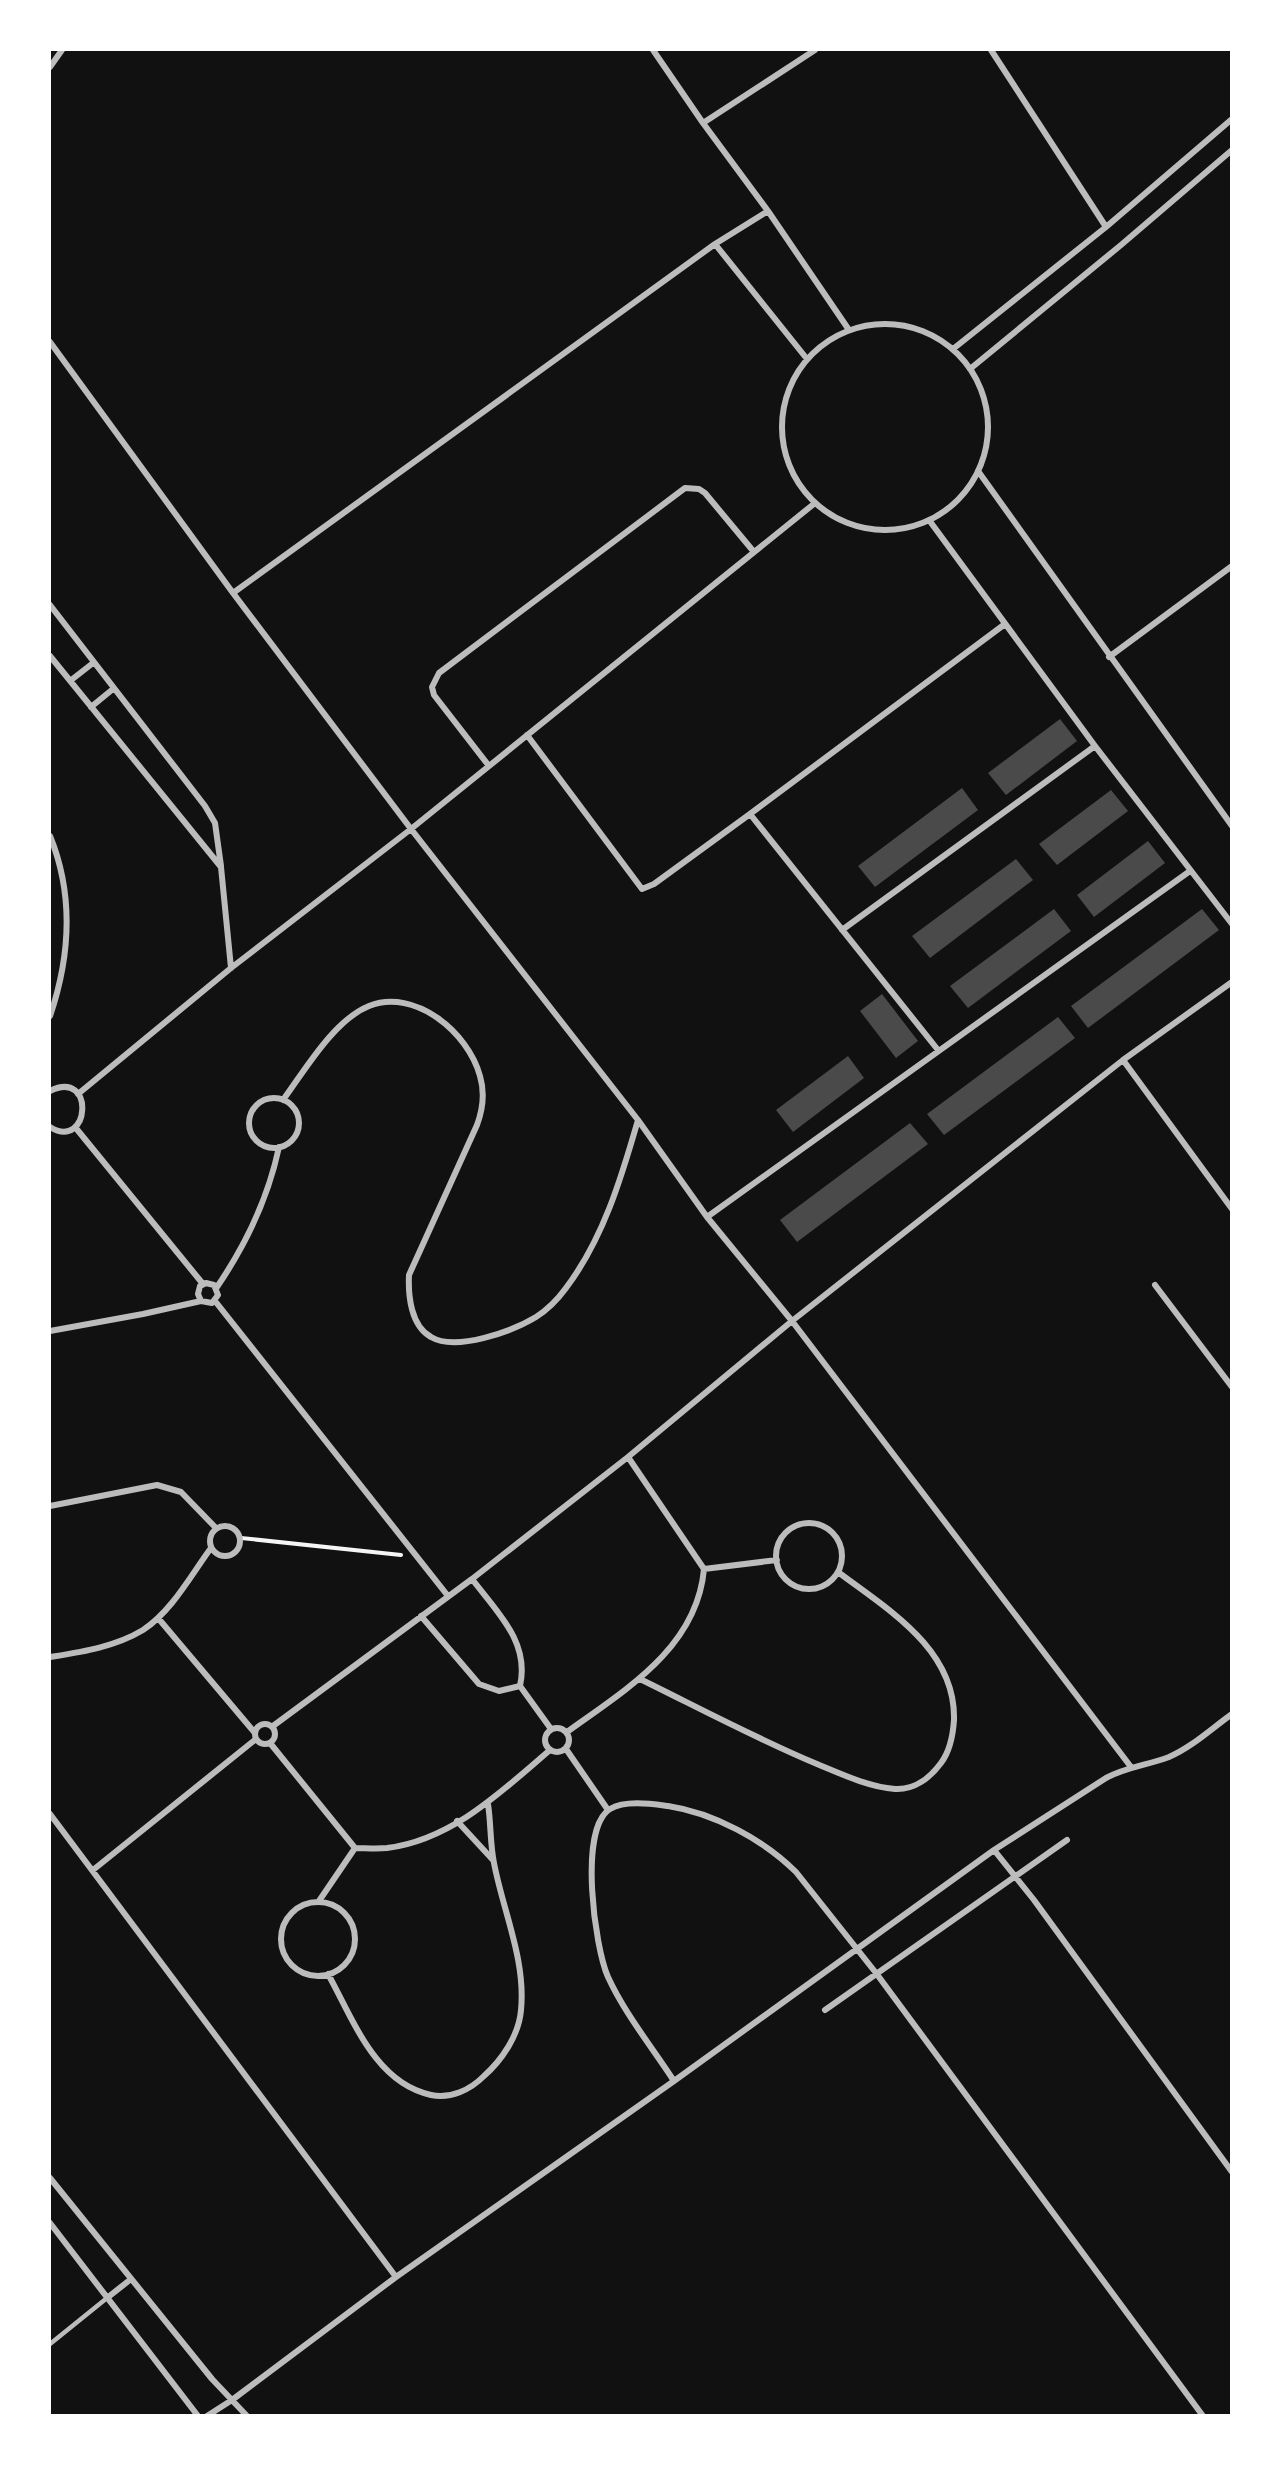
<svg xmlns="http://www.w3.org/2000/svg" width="1281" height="2465" viewBox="0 0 1281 2465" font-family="'Varela Round',sans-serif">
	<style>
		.building { fill: #4a4a4a }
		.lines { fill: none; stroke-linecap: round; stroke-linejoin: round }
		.path { stroke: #f5f5f5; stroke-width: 4 }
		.service { stroke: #bcbcbc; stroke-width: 4.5 }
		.minor { stroke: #bcbcbc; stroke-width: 6 }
	</style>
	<rect width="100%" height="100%" fill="#111"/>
	<path class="building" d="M1060,719l17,22 -71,54 -18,-22z
		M962,788l16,22 -103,77 -17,-21z
		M1111,790l17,21 -71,54 -18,-21z
		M1148,841l17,22 -71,54 -17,-22z
		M1016,859l17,21 -103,78 -18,-22z
		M1054,909l17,22 -103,77 -18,-22z
		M1202,909l17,21 -131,98 -17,-22z
		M882,994l36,47 -22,17 -36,-47z
		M1058,1017l17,21 -131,97 -17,-21z
		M848,1056l16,22 -71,54 -17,-22z
		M910,1123l18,21 -131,98 -17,-22z"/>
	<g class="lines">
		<path class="path" d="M241,1538l160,17"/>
		<path class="service" d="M50,2344l57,-46"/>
		<path class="minor" d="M653,50l50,73 65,88 81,119
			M991,50l115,177
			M50,67l12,-17
			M703,123l112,-73
			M715,244l92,115
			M782 427a103 103 0 1 1 206 0a103 103 0 1 1-206 0Z
			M50,342l183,251 178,236 227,291 69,97 85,104 339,446
			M953,349l153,-122 126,-108
			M970,369l151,-124 111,-95
			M978,471l254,355
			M929,520l166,226 137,178
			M233,593l482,-349 53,-33
			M50,605l155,201 10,17 6,43
			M50,656l171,211 10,101
			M1109,657l123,-91
			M70,681l23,-18
			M91,707l22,-18
			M527,735l115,154 12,-5 96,-70
			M489,766l-55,-71 -2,-8 7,-14 246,-185 14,1 6,4 49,59
			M50,836c24,59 20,121 0,180
			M842,930l253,-184
			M938,1050l-188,-236 255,-190
			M1123,1060l109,149
			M50,1091c46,-23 40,61 0,36
			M78,1094l153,-126 180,-139 404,-326
			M249 1123a25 25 0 1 1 50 0a25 25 0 1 1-50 0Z
			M283,1100c22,-30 51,-80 86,-94 46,-18 99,26 111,70 5,17 3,33 -3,49l-68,150c-1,21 2,51 22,62 25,15 82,-6 105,-20 11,-7 22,-18 30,-29 37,-49 55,-109 72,-168
			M75,1127l128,157
			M707,1217l483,-346
			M1155,1285l77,102
			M217,1287c30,-44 51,-88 62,-140
			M215,1301l233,295
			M50,1331l93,-17 58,-13 11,2 6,-8 -4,-10 -8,-2 -6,3 -2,8 3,7
			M50,1506l107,-21 24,7 35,36
			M776 1556a33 33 0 1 1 66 0a33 33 0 1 1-66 0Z
			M210 1541a15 15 0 1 1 30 0a15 15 0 1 1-30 0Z
			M704,1569l73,-9
			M472,1579c25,33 58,63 48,107l31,43
			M421,1616l58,68 20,7 21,-5
			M158,1618l97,115
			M50,1657c31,-5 65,-10 93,-27 29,-19 48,-55 68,-82
			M640,1679c59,29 117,60 177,85 24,10 52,23 78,25 19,1 35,-11 46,-26 9,-12 12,-28 13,-43 2,-71 -67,-111 -116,-148
			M255 1734a10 10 0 1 1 20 0a10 10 0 1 1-20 0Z
			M273,1726l199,-147 156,-122 164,-136 331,-261 109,-78
			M545 1740a12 12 0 1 1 24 0a12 12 0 1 1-24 0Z
			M567,1732c58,-42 130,-84 137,-163l-76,-112
			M270,1743l85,105c10,0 21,1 32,0 65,-8 115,-57 163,-98
			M566,1749l42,61
			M50,1814l346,463
			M457,1821l36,39
			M994,1850l40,50 198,272
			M93,1870l163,-131
			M319,1901l36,-53
			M281 1939a37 37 0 1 1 74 0a37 37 0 1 1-74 0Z
			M328,1974c25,45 47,109 103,121 20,4 39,-5 53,-19 18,-16 35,-41 37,-66 5,-50 -18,-99 -27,-147 -4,-19 -3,-40 -6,-59
			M825,2010l242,-170
			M674,2081c-22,-34 -49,-67 -66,-104 -13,-29 -30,-148 2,-168 15,-9 42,-5 58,-3 46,7 96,34 128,66l80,101 327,443
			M50,2178l162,201 35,37
			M50,2223l148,193
			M107,2298l24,-19
			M207,2416l25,-16 164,-123 278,-196 320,-231 112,-72c20,-11 42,-13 63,-21 23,-10 42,-28 63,-43"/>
	</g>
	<rect width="1281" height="2465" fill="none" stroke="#ffffff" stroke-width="102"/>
</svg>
